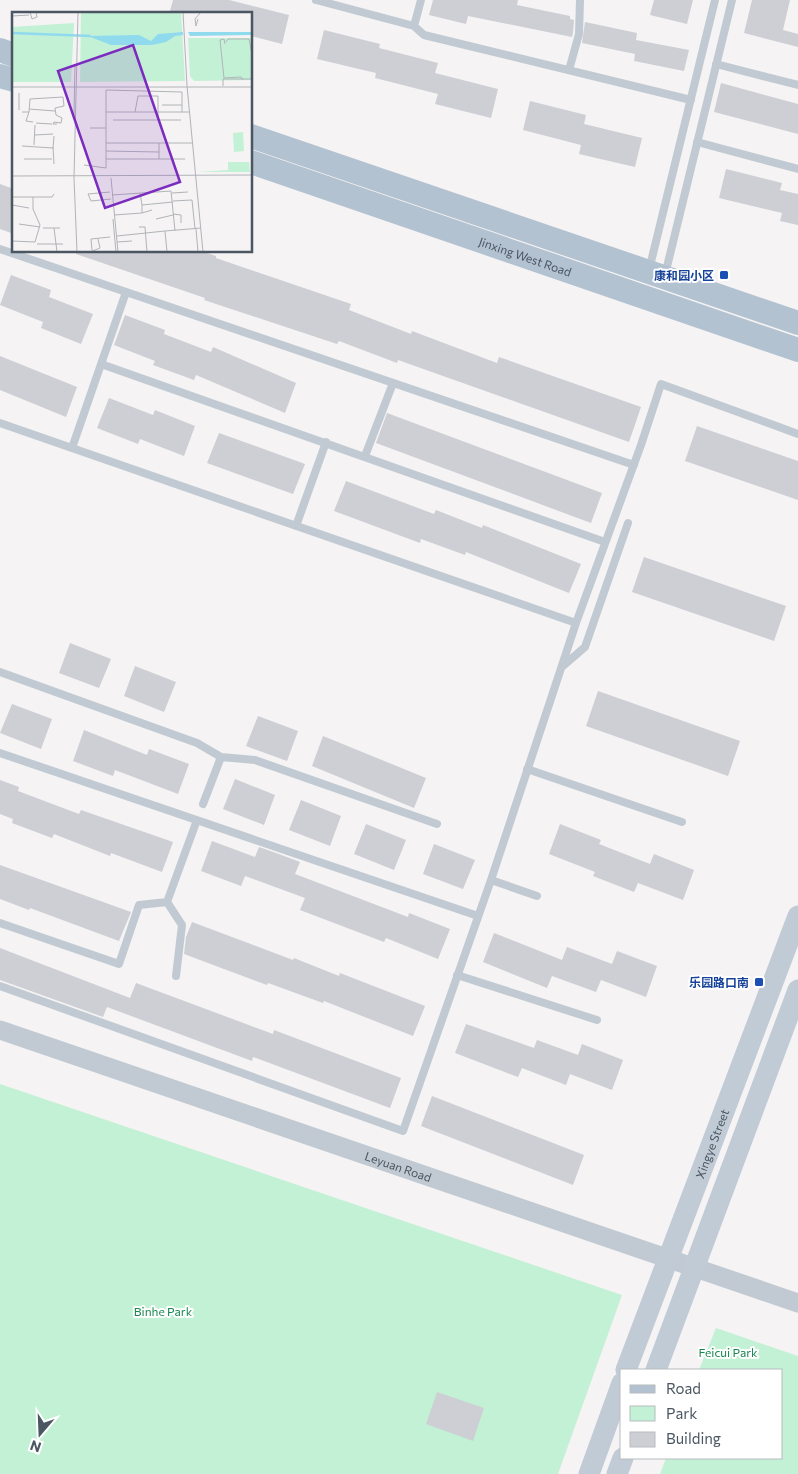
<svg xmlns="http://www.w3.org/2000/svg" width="798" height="1474" viewBox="0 0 798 1474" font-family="Commissioner,'Noto Sans SC',sans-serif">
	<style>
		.green { fill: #c3f1d5 }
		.building { fill: #cdcfd5 }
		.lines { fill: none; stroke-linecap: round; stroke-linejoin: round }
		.service { stroke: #c1cad2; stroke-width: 8 }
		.tertiary { stroke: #c1cad2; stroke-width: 19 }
		.secondary { stroke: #c1cbd6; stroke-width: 21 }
		.primary { stroke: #b3c2d1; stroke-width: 24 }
		.transit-dot { fill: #1a4fb4; stroke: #fff; stroke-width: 2 }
		.labels { text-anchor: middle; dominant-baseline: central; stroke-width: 4; stroke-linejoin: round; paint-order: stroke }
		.street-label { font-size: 12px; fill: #4a5661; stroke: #fff }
		.transit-label { font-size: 12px; font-weight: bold; fill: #164399; stroke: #fff; text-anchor: end }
		.park-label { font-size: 12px; fill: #17864f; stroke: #fff }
		.inset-river { fill: none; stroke: #90daee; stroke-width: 2.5 }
		.inset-road { fill: none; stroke: #b1b4b9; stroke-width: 1 }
		.view { fill: #7b2cbf; fill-opacity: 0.15; stroke: #7b2cbf; stroke-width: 2.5 }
		.inset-edge { fill: none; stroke: #4a5661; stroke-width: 2.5 }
	</style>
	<rect width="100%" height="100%" fill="#f5f3f3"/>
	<path class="green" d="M0,1084l622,211 -64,179h-558z
		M716,1328l82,28v118h-138l6,-16h116v-88h-83z"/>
	<path class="building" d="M173,0h56l60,15 -7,29 -31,-8v-22h-69l-12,-3z
		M433,0h85l-1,5 53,11v3l4,1 -1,13 -1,4 -104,-21 -2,8 -37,-9z
		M654,0h39l-6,24 -37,-9z
		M752,0h38l-7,30 15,4v13l-54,-14z
		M585,22l52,11 -1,7 53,10 -5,21 -50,-10 1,-7 -53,-11z
		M324,30l56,14 -1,4 59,15 -3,10 63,16 -7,29 -56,-14 3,-10 -63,-16 1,-5 -59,-14z
		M721,83l77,21v30l-84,-22z
		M530,101l56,14 -2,9 58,14 -7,29 -56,-13 2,-9 -58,-15z
		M726,169l56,14 -2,7 18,4v31l-18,-4 2,-8 -63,-15z
		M0,184l14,5v45l-14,-5z
		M76,251h125l15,5v2l135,46 -2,6 62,24 1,-3 85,32 2,-6 142,50 -12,35 -231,-82 -1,3 -58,-22 -2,3 -133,-44 1,-2 -129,-44z
		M11,275l40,15 -2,7 44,17 -12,30 -40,-16 2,-6 -43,-17z
		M125,315l40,15 -1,4 47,18 2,-5 83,36 -11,30 -89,-38 -2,5 -41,-15 2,-4 -41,-16z
		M0,356l77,31 -11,30 -66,-27z
		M109,398l44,17 2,-5 40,16 -11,30 -44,-17 -2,5 -41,-16z
		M387,413l215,80 -11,30 -215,-80z
		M697,426l101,35v39l-113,-39z
		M219,433l86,31 -12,30 -86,-31z
		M346,481l88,33 2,-4 46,18 1,-3 98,39 -12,29 -103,-41 -1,3 -44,-16 -1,4 -86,-32z
		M644,557l142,49 -12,35 -142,-49z
		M70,643l41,16 -12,29 -40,-15z
		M135,666l41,16 -12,30 -40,-16z
		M598,691l142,50 -12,35 -142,-50z
		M12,704l40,15 -11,30 -41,-16z
		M258,716l40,15 -11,30 -41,-15z
		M84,730l63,25 2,-6 40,15 -11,30 -63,-24 -2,6 -40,-15z
		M323,736l103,42 -12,30 -102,-42z
		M235,779l40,16 -11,30 -41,-16z
		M0,780l19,7 -1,4 61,23 2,-4 92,32 -11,30 -51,-19 -1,3 -56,-22 -2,4 -40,-15 1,-4 -13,-5z
		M301,800l40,16 -11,30 -41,-16z
		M366,824l40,16 -12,30 -40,-16z
		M560,824l41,16 -2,4 51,20 4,-10 40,16 -11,30 -45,-17 -4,9 -41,-16 2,-4 -46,-18z
		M212,841l43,16 4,-10 17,6 24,9 -5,12 113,43 1,-4 41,16 -12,30 -52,-21 -2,4 -84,-32 5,-12 -60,-22 -4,10 -40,-15z
		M434,844l41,16 -12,29 -40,-15z
		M0,865l131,47 -12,29 -89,-33 -1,2 -29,-11z
		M192,922l101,38 1,-2 45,18 1,-3 85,33 -12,30 -89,-35 -1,2 -55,-20 -1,2 -83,-31 2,-17z
		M494,933l68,27 5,-13 45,17 5,-13 40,15 -11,31 -45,-17 -5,12 -44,-16 -5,12 -64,-26z
		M0,948l130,50 6,-15 137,51 1,-4 127,48 -11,30 -137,-51 -1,4 -145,-54 -4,10 -103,-37z
		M466,1024l68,24 3,-8 41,15 4,-11 41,16 -11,30 -42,-16 -4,11 -44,-17 -4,9 -63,-24z
		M432,1096l152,59 -11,30 -152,-59z
		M437,1392l47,16 -11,33 -47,-17z"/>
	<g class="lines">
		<path class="service" d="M316,0l98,26 10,9 267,65
			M414,26l7,-26
			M716,64l82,21
			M569,70l10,-36 1,-34
			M697,142l101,27
			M0,249l634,216
			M649,270l66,-270
			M665,275l67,-275
			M101,364l504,178
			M0,423l576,200 65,-178 20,-61 137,50
			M72,448l54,-156
			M365,456l28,-73
			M296,526l30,-84
			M563,666l22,-19 43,-124
			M0,672l197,71 24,14 34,3 182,64
			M0,753l478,163
			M527,769l155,53
			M203,804l18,-47
			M491,880l46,16
			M167,902l15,23 -6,51
			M0,923l119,41 20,-59 28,-3 30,-82
			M457,975l140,45
			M0,986l403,145 88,-251 85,-257"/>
		<path class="tertiary" id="s1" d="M0,1030l798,273"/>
		<g class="secondary">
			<path id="s2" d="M626,1370l172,-454"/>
			<path d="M656,1370l142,-380"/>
			<path d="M589,1474l33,-91"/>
			<path d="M617,1474l6,-16"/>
		</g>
		<g class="primary">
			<path d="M0,50l14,5"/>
			<path d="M0,76l14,4"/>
			<path d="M251,136l547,187"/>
			<path id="s3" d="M251,162l547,188"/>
		</g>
	</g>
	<g class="transit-dot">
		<rect x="719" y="270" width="10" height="10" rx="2.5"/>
		<rect x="754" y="977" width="10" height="10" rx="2.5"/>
	</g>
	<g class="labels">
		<g class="street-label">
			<text stroke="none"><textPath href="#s3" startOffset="290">Jinxing West Road</textPath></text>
			<text stroke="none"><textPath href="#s2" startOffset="242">Xingye Street</textPath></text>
			<text stroke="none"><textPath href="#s1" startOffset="421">Leyuan Road</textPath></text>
		</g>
		<g class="transit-label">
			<text x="714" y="275">康和园小区</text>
			<text x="749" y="982">乐园路口南</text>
		</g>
		<g class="park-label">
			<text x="163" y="1311">Binhe Park</text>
			<text x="728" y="1352">Feicui Park</text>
		</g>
	</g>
	<g transform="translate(12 12)">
		<rect width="240" height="240" fill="#f5f3f3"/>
		<path d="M69,0h100l4,69 -105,1zM62,11l-3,59h-59v-55zM176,26h64v42l-58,1 -4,-5zM231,120l1,19 -10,1 -1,-19zM216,150h21l1,10h-51l29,-2z" fill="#c3f1d5"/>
		<path d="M171,20v3l-8,1 -9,6 -14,3h-41l-23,-9 51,-1 12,6 7,-7zM176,20h64v3l-62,1z" fill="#90daee"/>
		<path class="inset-river" d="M0,21l79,3"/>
		<path class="inset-road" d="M18,0l2,7 5,-2 -1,-5M171,0l4,74 16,166M0,4l17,-1M186,7l-2,7 -1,-7 6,-7M214,30l2,-3h21l3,15M212,66l-4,-38 4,-1 1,5M212,66l17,-1 2,3M211,74v-7h29M0,75h240M7,81v17M150,93h20M17,97l26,2M10,100h7l1,-13 33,-2 1,9 -9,2 1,7 6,3 -1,5 -7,-1 -1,2h4M17,100l-3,9 7,1M94,100h83M62,103l1,-51M101,108h45v-24h-20l-3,16M146,108h23M24,111l16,1M78,116h16M23,123l18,-1M94,131v-53l76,2v20M22,133l1,-20M10,134l31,2 1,-12M41,135l1,17M94,139l53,1M12,147h28M94,147h79M147,147v-16M72,153l22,3v-25h86M0,164l240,-1M99,166l7,74M98,180l-22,2 3,7 20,-2M128,181l2,12 31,-3M160,181l16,-1M100,183l59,-4 4,40M0,185h21M161,189l19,-1 3,29M0,193l17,3M130,193v8l10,-3M161,202l8,1v8M102,203l28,-2M101,207l3,33M144,207l17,-4M7,212l21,3M127,215h6l2,25M31,216h17M42,216l3,24M184,217l2,23M105,224l48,-5M0,229l23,1 5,-17 -7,-16v-12h19l2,-3M105,230l15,-1M25,232h26M80,238l-1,-11 19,-2M65,240l-3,-74 4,-166M78,240l10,-4 -2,-9M155,240l-2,-21 36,-3"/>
		<path class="view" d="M121,33l47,137 -75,26 -47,-137z"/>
		<rect width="240" height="240" class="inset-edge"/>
	</g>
	<rect x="620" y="1369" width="162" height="90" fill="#ffffff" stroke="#b7bbc0"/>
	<rect x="630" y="1385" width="25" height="8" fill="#b3c2d1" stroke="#b7bbc0"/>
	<text x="666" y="1394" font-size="15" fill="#4a5661">Road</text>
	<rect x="630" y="1406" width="25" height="15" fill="#c3f1d5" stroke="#b7bbc0"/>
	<text x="666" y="1419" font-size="15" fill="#4a5661">Park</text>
	<rect x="630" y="1432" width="25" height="15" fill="#cdcfd5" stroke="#b7bbc0"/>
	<text x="666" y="1444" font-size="15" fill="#4a5661">Building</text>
	<g transform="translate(40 1434) rotate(199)" stroke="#ffffff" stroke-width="4" paint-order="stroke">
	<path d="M0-4L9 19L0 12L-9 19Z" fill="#4a5661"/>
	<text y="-8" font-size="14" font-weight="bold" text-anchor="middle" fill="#4a5661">N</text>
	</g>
</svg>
